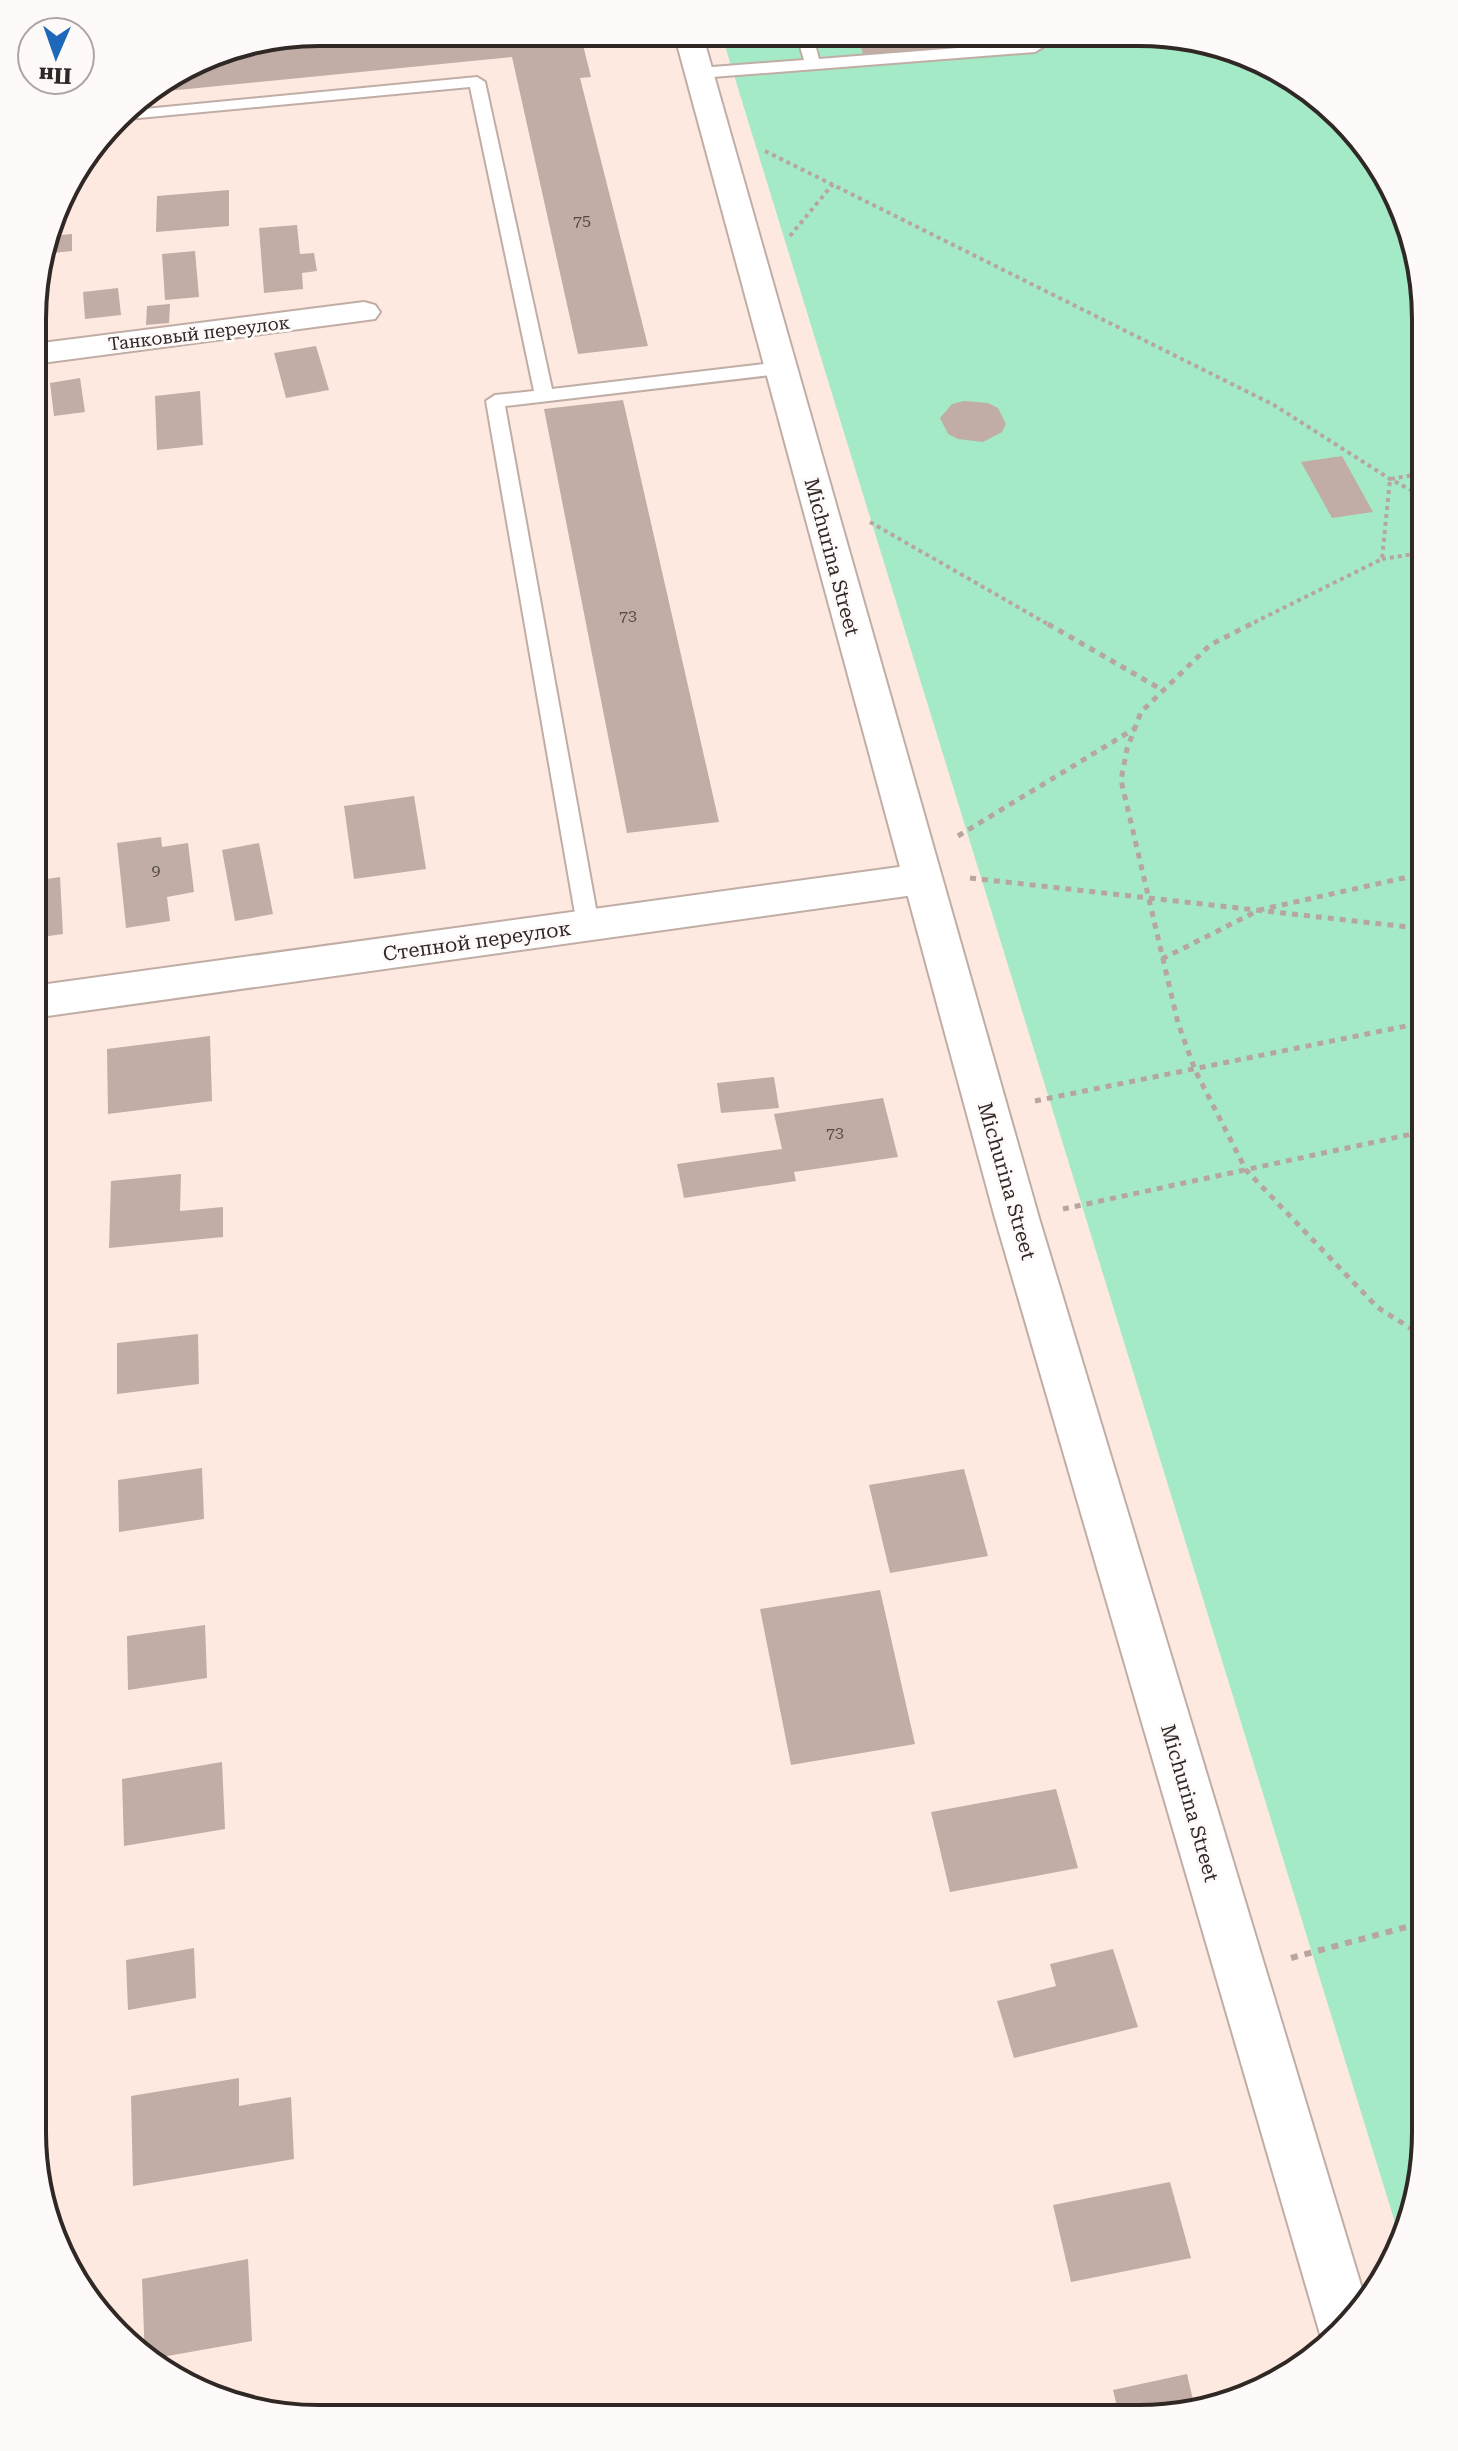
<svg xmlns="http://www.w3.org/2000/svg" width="1458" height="2451" viewBox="0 0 1458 2451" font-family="'Roboto Serif',serif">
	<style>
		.green { fill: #a4eac6 }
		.building { fill: #c1ada5 }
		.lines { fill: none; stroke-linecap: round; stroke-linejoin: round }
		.service-casing { stroke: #c0ada5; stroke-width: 4 }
		.minor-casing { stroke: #c0ada5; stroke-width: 4 }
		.secondary-casing { stroke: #c0ada5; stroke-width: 4 }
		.path-far2 { stroke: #b7a6a0; stroke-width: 4; stroke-dasharray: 4 4; stroke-linecap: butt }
		.path-far1 { stroke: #b7a6a0; stroke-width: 5; stroke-dasharray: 6 6; stroke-linecap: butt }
		.path { stroke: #b7a6a0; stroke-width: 6; stroke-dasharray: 7 7; stroke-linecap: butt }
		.service { fill: #fff; fill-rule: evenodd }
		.minor { fill: #fff; fill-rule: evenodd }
		.secondary { fill: #fff; fill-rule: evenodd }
		.labels { text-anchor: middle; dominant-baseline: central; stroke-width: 6; stroke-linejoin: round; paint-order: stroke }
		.number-label { font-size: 16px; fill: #544945 }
		.far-street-label { font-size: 18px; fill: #302825; stroke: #fefaf9 }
		.street-label { font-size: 20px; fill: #302825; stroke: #fefaf9 }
		.rim { fill: none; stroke: #302825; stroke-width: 4 }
	</style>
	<rect width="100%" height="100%" fill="#fee9e1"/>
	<path class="green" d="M721,33l456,2 137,57 90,118 22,109 -1,1832 -14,74 -10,17z"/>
	<path class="building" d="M401,32l179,1 11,44 -11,1 68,268 -70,8 -66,-297 -365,36 63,-39 32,-7z
		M857,34h137l4,10 -135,10z
		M229,190v36l-73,6 1,-36z
		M297,225l3,29 14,-1 3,18 -15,2 1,16 -39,4 -5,-65z
		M72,234v17l-20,2 -1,-17z
		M195,251l4,46 -34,3 -3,-46z
		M118,288l3,27 -36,4 -2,-27z
		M170,304l-1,19 -23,2 1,-19z
		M316,346l13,44 -43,8 -12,-45z
		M80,378l5,34 -31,4 -4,-33z
		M200,391l3,54 -46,5 -2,-54z
		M623,400l96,422 -92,11 -83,-424z
		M964,401l24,2 10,5 8,16 -4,8 -19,10 -25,-3 -10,-5 -8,-16 12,-14z
		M1342,456l31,56 -41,6 -31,-56z
		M414,796l12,73 -72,10 -10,-73z
		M161,837l1,10 26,-4 6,49 -27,5 3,24 -44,7 -9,-85z
		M259,843l14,71 -38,7 -13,-71z
		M60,877l3,57 -29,4v-57z
		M210,1036l2,65 -104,13 -1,-65z
		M774,1077l5,31 -58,5 -4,-30z
		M883,1098l15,59 -104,15 2,9 -112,17 -7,-34 105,-15 -8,-35z
		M181,1174l-1,37 43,-4v30l-114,11 2,-67z
		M198,1334l1,50 -82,10v-51z
		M202,1468l2,51 -85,13 -1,-52z
		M964,1469l24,87 -98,17 -21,-88z
		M880,1590l35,154 -124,21 -31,-156z
		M205,1625l2,53 -79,12 -1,-54z
		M222,1762l3,67 -101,17 -2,-67z
		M1056,1789l22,79 -128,24 -19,-80z
		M194,1948l2,50 -68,12 -2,-50z
		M1113,1949l25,78 -124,31 -17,-57 59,-15 -6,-22z
		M239,2078v28l52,-9 3,62 -161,27 -2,-90z
		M1170,2182l21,76 -120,24 -18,-77z
		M248,2259l4,82 -107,19 -3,-81z
		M1187,2374l6,26 26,-7 2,10 -82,16h-19l-7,-29z"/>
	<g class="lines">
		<g class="service-casing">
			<path id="service" d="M796,33h16l7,26 216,-17 8,5 -8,5 -336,26 -8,-5 8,-5 105,-8z
				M477,77l8,5 67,307 228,-27 9,6 -9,6 -275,32 94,519 -3,6 -8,2 -8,-2 -3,-6 -91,-524 9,-6 39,-4 -64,-304 -353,33 7,-9z"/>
		</g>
		<g class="minor-casing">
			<path id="minor" d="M364,302l11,3 5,7 -5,7 -341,45v-20z
				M921,864l14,4 6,11 -6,11 -14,4 -888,124v-32z"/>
		</g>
		<g class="secondary-casing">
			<path id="secondary" d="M674,33h28l337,1185 328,1087 -45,36 -327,-1123z"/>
		</g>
		<path class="path-far2" d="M765,151l509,254 116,74 36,19
			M790,236l43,-52
			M870,522l181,104
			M1382,559l44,-7
			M1247,626l135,-67 8,-80 36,-6"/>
		<path class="path-far1" d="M1048,624l116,67
			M1251,624l-41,21 -69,67 -14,37 -6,31 57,243 17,47 51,100 131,137 49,31
			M958,836l176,-107
			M970,878l456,51
			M1162,959l97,-49 167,-37
			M1415,1025l11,19
			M1035,1101l391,-79
			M1063,1209l363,-78"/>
		<path class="path" d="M1291,1958l134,-36"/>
		<use href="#service" class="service"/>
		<use href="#minor" class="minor"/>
		<use href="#secondary" class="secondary"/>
	</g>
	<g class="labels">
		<g class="number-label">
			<text x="582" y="220">75</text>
			<text x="628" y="615">73</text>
			<text x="156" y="870">9</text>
			<text x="835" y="1132">73</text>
		</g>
		<g class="far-street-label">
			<text transform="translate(199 333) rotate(-7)">Танковый переулок</text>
		</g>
		<g class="street-label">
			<text transform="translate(832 557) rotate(75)">Michurina Street</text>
			<text transform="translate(477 941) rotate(-8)">Степной переулок</text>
			<text transform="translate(1007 1181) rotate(74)">Michurina Street</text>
			<text transform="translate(1190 1803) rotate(74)">Michurina Street</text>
		</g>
	</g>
	<path d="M0 0H1458V2451H0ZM319 46H1139A273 273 0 0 1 1412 319V2132A273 273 0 0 1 1139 2405H319A273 273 0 0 1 46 2132V319A273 273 0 0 1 319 46Z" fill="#fefaf9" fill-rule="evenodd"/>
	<path class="rim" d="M319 46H1139A273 273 0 0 1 1412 319V2132A273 273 0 0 1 1139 2405H319A273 273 0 0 1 46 2132V319A273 273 0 0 1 319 46Z"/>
	<g transform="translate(56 56) rotate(182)"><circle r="38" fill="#fefaf9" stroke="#aca6a4" stroke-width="2"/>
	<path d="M0-6L14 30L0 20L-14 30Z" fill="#1d68b8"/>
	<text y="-12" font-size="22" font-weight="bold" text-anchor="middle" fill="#302825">Пн</text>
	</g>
</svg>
